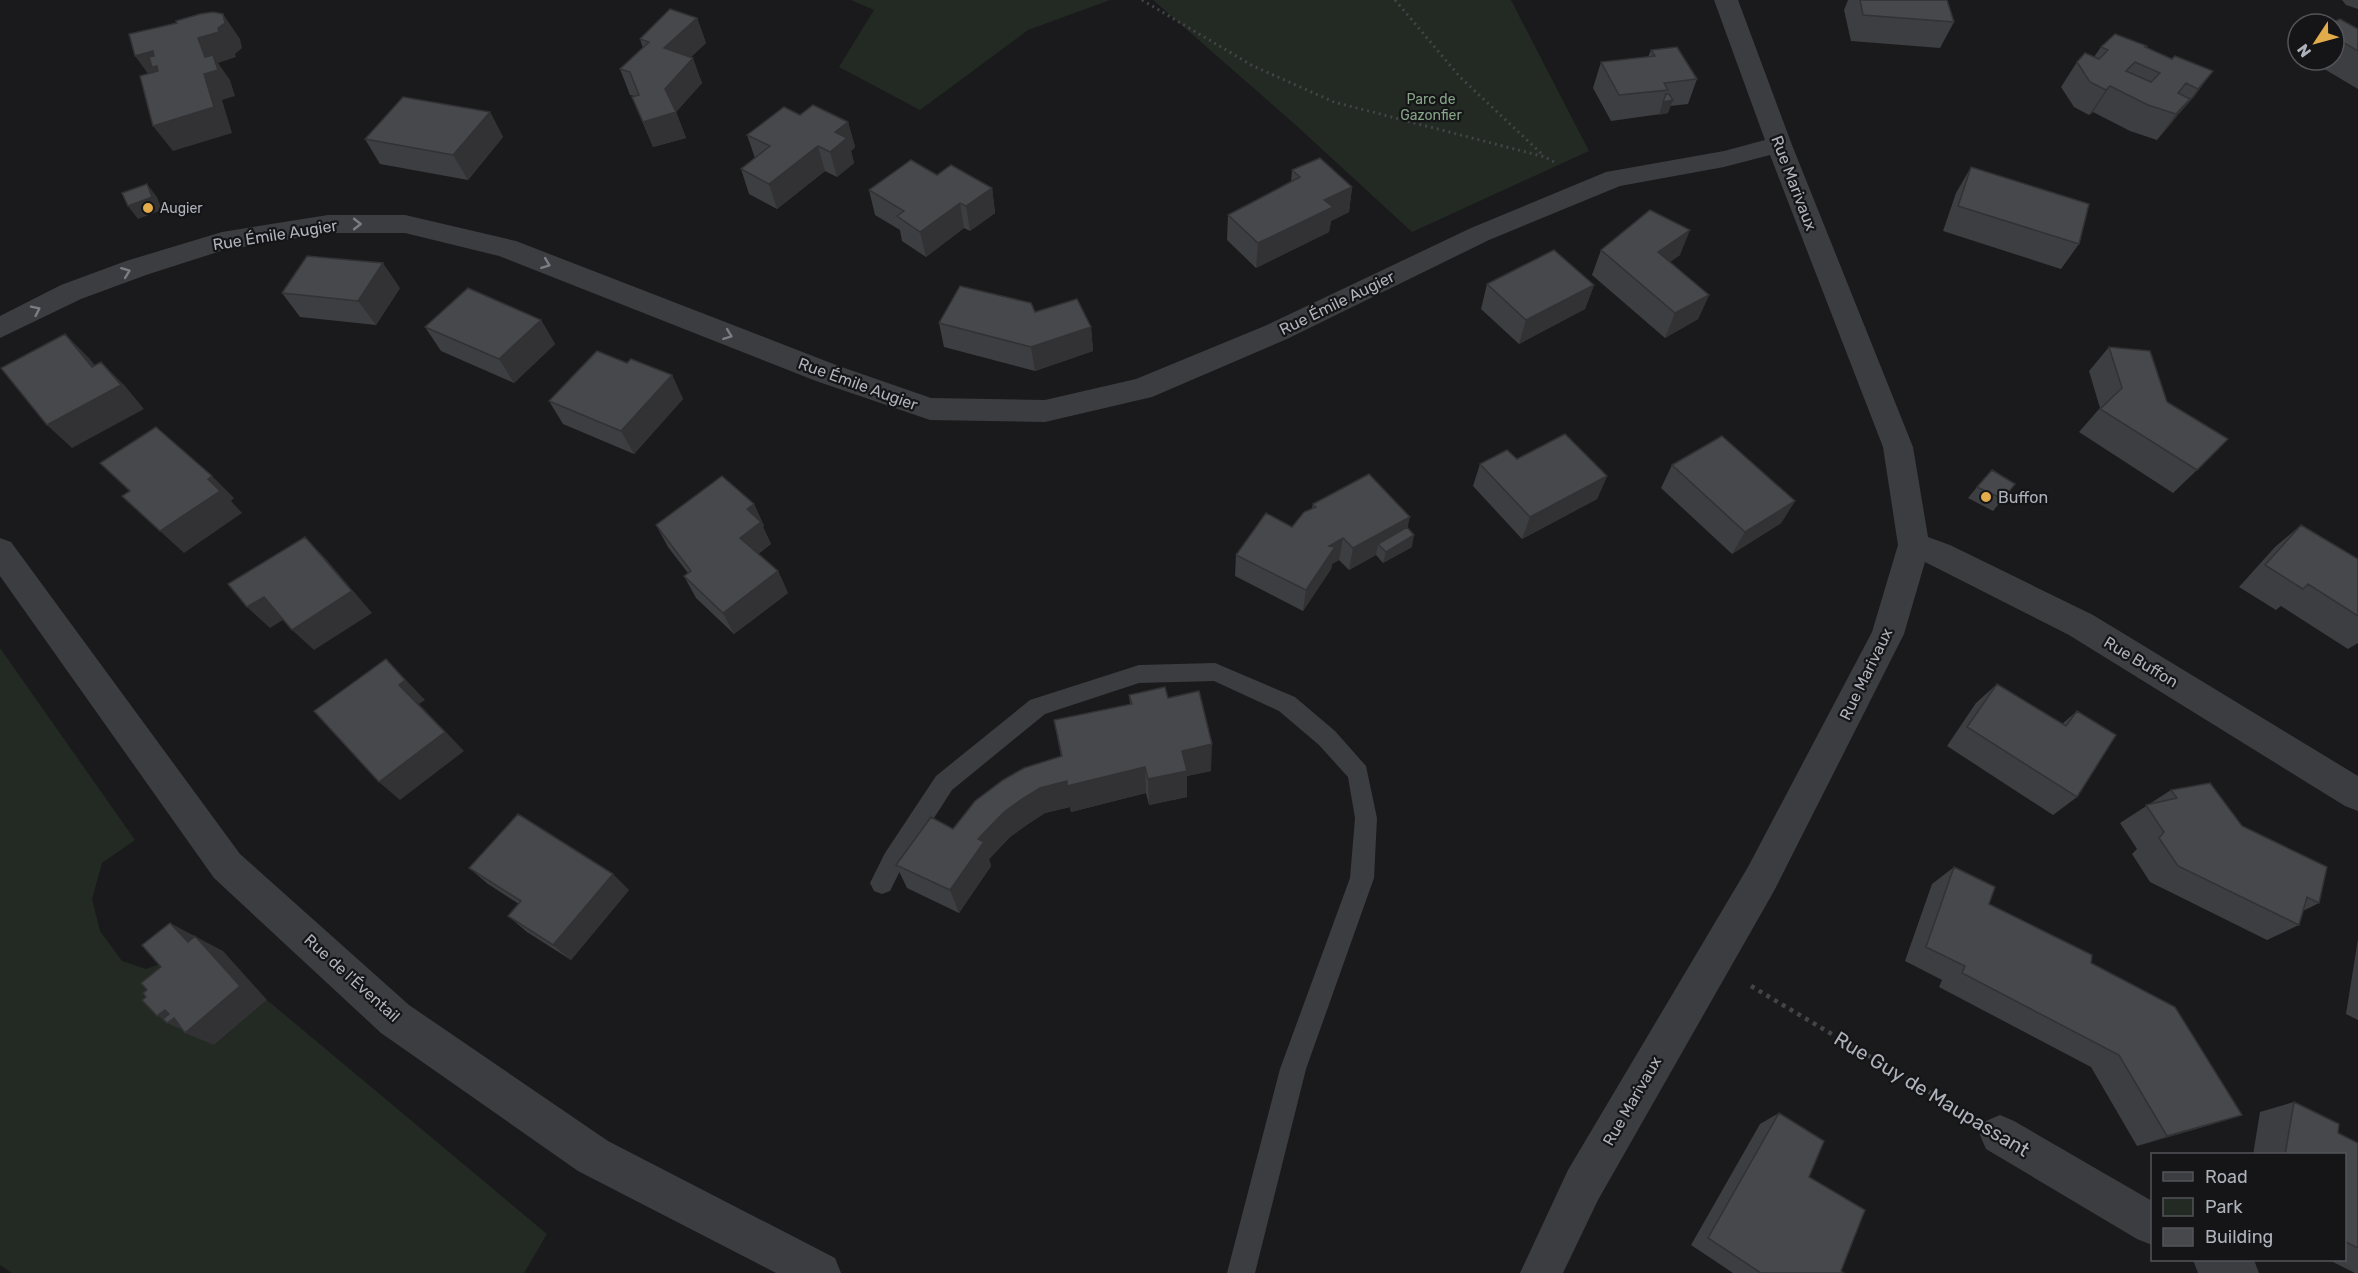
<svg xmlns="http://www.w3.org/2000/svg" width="2358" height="1273" viewBox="0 0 2358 1273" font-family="Rubik,sans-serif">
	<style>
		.green { fill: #222a23 }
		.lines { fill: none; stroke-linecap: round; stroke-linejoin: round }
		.path-far1 { stroke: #424448; stroke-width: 3; stroke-dasharray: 2 4; stroke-linecap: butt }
		.path { stroke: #424448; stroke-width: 4.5; stroke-dasharray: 4 5; stroke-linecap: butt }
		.lane { fill: #3c3d41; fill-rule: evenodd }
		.street { fill: #3c3d41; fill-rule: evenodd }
		.wall { fill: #3d3e41 }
		.shaded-wall { fill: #323235 }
		.building { fill: #47484c; stroke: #323235; stroke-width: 1.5; fill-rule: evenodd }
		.oneway { stroke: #7b7d84 }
		.poi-dot { fill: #e3ac4b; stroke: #151517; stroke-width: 2 }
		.labels { text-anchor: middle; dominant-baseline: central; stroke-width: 4.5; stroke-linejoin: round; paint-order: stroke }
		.far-park-label { font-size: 14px; fill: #87a488; stroke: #151517 }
		.far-poi-label { font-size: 14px; fill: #aeb2bb; stroke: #151517; text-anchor: start }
		.street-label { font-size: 16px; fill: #aeb2bb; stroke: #151517 }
		.poi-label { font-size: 16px; fill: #aeb2bb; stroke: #151517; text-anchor: start }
		.near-street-label { font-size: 20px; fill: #aeb2bb; stroke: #151517 }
	</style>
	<rect width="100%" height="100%" fill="#1a1a1c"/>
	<path class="green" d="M851,0h259l-82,30 -108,80 -81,-43 35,-57z
		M1153,0h358l78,151 -177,81 -113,-104z
		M0,648l135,192 -33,23 -10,36 8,32 22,30 24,8 26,-9 42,85 53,-45 280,234 -23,39h-512l-12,-8z"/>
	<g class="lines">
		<path class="path-far1" d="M1142,0l111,66 81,36 211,55 9,5
			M1395,0l65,77 84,79"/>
		<path class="path" d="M1751,986l210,125"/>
		<path class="lane" d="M1215,663l80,34 40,34 31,35 11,52 -3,60 -68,191 -51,204h-28l53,-204 70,-191 5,-60 -7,-41 -29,-32 -40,-34 -65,-30 -75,2 -94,31 -93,76 -51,79 -11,22 -8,3 -8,-3 -4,-8 15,-30 51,-77 94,-76 109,-35z"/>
		<path class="street" d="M1714,0h24l54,145 121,302 15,90 22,8 143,70 265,161v35l-13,-5 -276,-171 -144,-73 -21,72 -130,257 -176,309 -35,73h-43l48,-103 180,-303 124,-235 26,-87 -15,-98 -113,-292 -46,12 -104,19 -131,54 -202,99 -135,58 -107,25 -115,-2 -114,-39 -317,-125 -94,-23h-77l-104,17 -78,25 -65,24 -81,39v-22l61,-31 65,-24 96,-29 106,-17h77l111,26 320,124 95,33 114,2 91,-21 131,-54 204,-97 135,-56 118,-21 41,-11z
			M2342,0h16v9l-12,-4z
			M0,538l11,4 229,312 169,151 199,136 227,117 6,15h-65l-198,-102 -197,-138 -167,-155 -214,-302z
			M2000,1115l14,6 138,80v44l-15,-6 -151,-90 -6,-14 6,-14z
			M2193,1260h61l5,13h-61z"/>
	</g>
	<path class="wall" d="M1848,0h99l7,22 -14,26 -89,-7 -7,-31z
		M697,18l9,25 -15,14 11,26 -26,29 10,26 -33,9 -21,-50 2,-1 -4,-1 -10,-26 23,-21 -3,-9z
		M2334,24l24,5v60l-49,-29h25z
		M2101,47h45l26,12 41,12 -34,43h-1l-21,26 -27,-9 -37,-19 -4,3 -15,-8 -13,-20 16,-25 17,-5z
		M1651,50l46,29 -9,25 -18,2 -2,7 -57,8 -18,-33 8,-26 47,-5z
		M490,112l13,25 -35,43 -88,-16 -15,-25z
		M800,115l48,7 7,25 -4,4 3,12 -17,14 -12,-6 -48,38 -28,-15 -8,-25 14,-11 -8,-23z
		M1971,167l108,77 -18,25 -118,-38 13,-38z
		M1292,170l60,17 -3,25 -18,9 -2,11 -73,36 -29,-28 1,-25 63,-33z
		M937,175l55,13 3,25 -25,18 -6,-3 -38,29 -24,-16 -2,-11 -25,-15 -6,-25z
		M1601,250l79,5 -10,7 39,33 -11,24 -33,19 -73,-63z
		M1487,284l107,1 -9,24 -66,35 -38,-35z
		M400,288l-24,37 -76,-8 -18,-24z
		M1035,312l56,15 2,24 -58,20 -91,-24 -5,-24z
		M541,320l14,24 -41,39 -73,-32 -16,-24z
		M2109,347l58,55 30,68 -24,23 -94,-61 21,-24 -11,-37z
		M672,375l11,24 -49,55 -71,-30 -14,-23z
		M1517,459l90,17 -10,23 -75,40 -49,-53 7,-22z
		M1672,465l123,36 -14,22 -49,31 -71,-66z
		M1977,487l26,12 -10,12 -25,-13z
		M754,504l10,22 -1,1 8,17 -13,10 20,17 10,22 -54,41 -38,-36 -12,-22 4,-3 -20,-26 -12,-22z
		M1313,504l94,23 5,20 -29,16 -7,-8 -27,15 -10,-10 -7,4 -1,5 -28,42 -68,-35 1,-21 56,-28 20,-19z
		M2301,525l57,34v84l-10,6 -67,-43 -5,4 -37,-23 36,-40z
		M1997,684l65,40 15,-13v86l-24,18 -106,-69 29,-43z
		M1129,695l39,3 43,73 -24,5v21l-38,8 -3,-12 -75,19 -1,-5 -25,6 -17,11 -18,13 -21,22 2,7 -32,47 -52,-25 -11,-23 57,-36 108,-72 -7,-37 76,-16z
		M2171,790l71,36 77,77 -16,8 -4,14 -32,15 -117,-58 -18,-28 5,-5 -17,-26z
		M1954,867l35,37 102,59 151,152 -32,10 -73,21 -46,-79 -152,-80 3,-7 -37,-19 27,-77z
		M469,868l160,22 -58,70 -44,-28 -19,-16 11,-12 -31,-20z
		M2358,939v81l-12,-6z
		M2294,1102l44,31 20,10v130h-3l-26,-13h15v-105h-91l7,-43z
		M1779,1113l30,64 32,94 3,2h-111l-42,-28 69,-121z"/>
	<path class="shaded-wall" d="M223,14l17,25 2,9 -7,6 1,3 -18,6 12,17 5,16 -13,4 10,33 -59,18 -20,-25 51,-52 1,-17 -7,-19 20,-10z
		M697,18l9,25 -33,30 -9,-25z
		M153,51l13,27 -12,4 -19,-26z
		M693,58l9,25 -26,29 10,26 -33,9 -10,-25 22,-33z
		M2213,71l-19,26 -15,17 19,-25z
		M2110,86l-17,26 -4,3 17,-25z
		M2190,99l-19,25 -14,16 19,-26z
		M1673,100l-5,13 -9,2 4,-13z
		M490,112l13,25 -35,43 -15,-25z
		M848,122l7,25 -4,4 3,12 -17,14 -7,-25 5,-20z
		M818,146l7,25 -48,38 -8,-25z
		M147,184l10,13 5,13 -24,9 -10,-13z
		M1352,187l-3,25 -18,9 -2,11 -73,36 2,-25 66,-43z
		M992,188l3,25 -25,18 -4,-25z
		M960,203l4,25 -38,29 -6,-25z
		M1690,230l-10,25 -32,22 10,-25z
		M383,263l17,25 -24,37 -18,-24z
		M1594,285l-9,24 -66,35 7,-24z
		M1709,295l-11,24 -33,19 10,-25z
		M541,320l14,24 -41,39 -15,-24z
		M1091,327l2,24 -58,20 -4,-24z
		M65,334l24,24 25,31 -13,-27 24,24 19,23 -72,39 -25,-23 45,-58z
		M672,375l11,24 -49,55 -13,-23z
		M212,476l22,22 -3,3 11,12 -58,40 -24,-22 48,-52z
		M1607,476l-10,23 -75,40 8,-22z
		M1795,501l-14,22 -49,31 13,-22z
		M754,504l10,22 -1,1 8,17 -21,15 -10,-21 7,-29z
		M1410,517l-5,22 -27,5 -2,11 -27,15 4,-22z
		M1414,535l-2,12 -29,16 3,-11z
		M305,537l21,22 46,54 -58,37 -22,-20z
		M1343,538l-4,22 -7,4 -1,5 -28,42 3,-21 23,-44z
		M778,571l10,22 -54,41 -11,-21z
		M264,597l22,21 -16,10 -23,-21z
		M386,659l39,41 -6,4 45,47 -64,49 -21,-18 20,-97z
		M1212,744l-1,27 -24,5v21l-38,8 -1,-26 34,-28z
		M1145,767l1,26 -75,19 -1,-5 -25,6 -17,11 -18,13 -21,22 2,7 -32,47 -9,-23 28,-51 26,-27 18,-13 18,-11 27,-7z
		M613,874l16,16 -58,70 -18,-15z
		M170,923l53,28 44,49 -53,45 -29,-12 2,-1 -20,-9 2,-1 -12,-6 31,-74z
		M2242,1115l-32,10 -73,21 30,-10z"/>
	<path class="building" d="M1860,0h87l7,22 -91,-7z
		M670,9l27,9 -33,30 29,10 -28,31 11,23 -33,10 -11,-25 7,-2 -9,-23 -10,-3 29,-27 -9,-3z
		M213,12l10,2 2,9 -7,5 1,4 -21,6 7,19 8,-2 5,15 -14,4 10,33 -61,19 -13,-50 18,-5 -1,-5 -5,1 -3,-10 5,-1 -1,-5 -18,5 -6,-22 48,-11 -1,-2 24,-7z
		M2340,19l18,10v22l-24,-14v-13h-5z
		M2115,34l32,12 -2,1 27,12 3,-3 38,15 -15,18 -12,-6 -8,10 12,6 -14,15 -28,-9 -38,-19 -4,4 -16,-8 -13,-20 8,-9 14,6 9,-9 -7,-3zM2135,62l25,11 -9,9 -25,-11z
		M1677,47l20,32 -33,4 4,7 -49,5 -18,-33 54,-6 -4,-6z
		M1666,94h3l4,6 -10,2z
		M403,97l87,15 -37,43 -88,-16z
		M813,105l35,17 -13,10 12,6 -17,14 -12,-6 -49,38 -28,-15 29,-23 -23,-11 37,-28 16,8z
		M1320,158l32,29 -28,13 9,7 -75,36 -30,-28 72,-38 -8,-7z
		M911,160l26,15 14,-10 41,23 -26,18 -6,-3 -40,29 -23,-16 7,-5 -35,-21z
		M1971,167l118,37 -10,40 -121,-38z
		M147,184l5,13 -24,9 -6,-13z
		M1650,210l40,20 -32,22 51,43 -34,18 -74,-63z
		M1554,250l40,35 -68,35 -39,-36z
		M307,256l76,7 -25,38 -76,-8z
		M960,286l71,17 4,9 42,-13 14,28 -60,20 -92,-24z
		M468,288l73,32 -42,39 -74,-32z
		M65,334l27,33 9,-5 20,23 -74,40 -46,-57z
		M2109,347l41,4 17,51 61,37 -31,31 -97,-61 22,-21z
		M597,351l30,12 4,-4 41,16 -51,56 -72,-30z
		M156,427l56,49 -4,3 12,12 -60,40 -38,-35 8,-5 -30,-28z
		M1565,434l42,42 -77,41 -50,-53 27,-14 10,9z
		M1722,436l73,65 -50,31 -73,-67z
		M1992,470l23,14 -12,15 -26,-12z
		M1369,474l41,43 -57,31 -10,-10 -14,8 6,1 -29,43 -70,-35 30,-42 26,14 12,-15 12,-5 -3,-3z
		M722,476l32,28 -7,5 14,13 -21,16 38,33 -55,42 -39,-37 7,-5 -35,-46z
		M2301,525l57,34v57l-50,-32 -5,5 -38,-24z
		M1407,527l7,8 -28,17 -8,-8z
		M305,537l47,54 -60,39 -28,-33 -17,10 -19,-23z
		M386,659l19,21 -6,5 46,47 -66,50 -65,-71z
		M1997,684l69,42 11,-15 39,24 -39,62 -110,-70z
		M1165,687l3,11 31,-7 13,53 -30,7 5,20 -39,8 -3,-12 -78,19v-5l-27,7 -18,11 -18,13 -26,27 6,3 -34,48 -54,-25 35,-48 22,12 22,-28 28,-21 21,-12 38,-12 -8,-36 78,-16 -3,-9z
		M2210,783l32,43 85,41 -8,36 -12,-6 -8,28 -121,-59 -19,-28 5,-6 -18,-27 31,-7 -6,-8z
		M518,814l95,60 -60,71 -45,-29 13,-15 -52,-33z
		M1954,867l41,20 -6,17 103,51 -1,8 84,44 67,108 -75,21 -48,-81 -157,-82 3,-7 -39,-19z
		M170,923l18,19 7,-6 45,50 -55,47 -11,-15 -7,5 -4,-4 6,-5 -4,-4 -8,6 -15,-16 4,-3 -3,-4 4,-3 -6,-7 20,-16 -19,-22z
		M2294,1102l45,22 -1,9 20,10v105l-14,-7v-86h-59z
		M1779,1113l45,28 -15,36 56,33 -24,61 3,2h-83l-53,-35z"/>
	<defs><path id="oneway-chevron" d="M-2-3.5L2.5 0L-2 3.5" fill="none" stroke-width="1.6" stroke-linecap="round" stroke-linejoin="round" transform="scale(1.5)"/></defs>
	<g class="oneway">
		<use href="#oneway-chevron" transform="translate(357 224)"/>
		<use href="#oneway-chevron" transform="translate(546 264) rotate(21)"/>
		<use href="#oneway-chevron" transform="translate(126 272) rotate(-21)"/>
		<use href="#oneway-chevron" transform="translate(36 310) rotate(-26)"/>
		<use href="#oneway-chevron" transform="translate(728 335) rotate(21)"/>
	</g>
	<g class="poi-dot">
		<circle cx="148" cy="208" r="6"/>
		<circle cx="1986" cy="497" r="6"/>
	</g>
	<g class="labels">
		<g class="far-park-label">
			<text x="1431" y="99">Parc de<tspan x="1431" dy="16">Gazonfier</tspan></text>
		</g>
		<g class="far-poi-label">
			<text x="160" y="208">Augier</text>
		</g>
		<g class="street-label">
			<text transform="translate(1794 183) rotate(69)">Rue Marivaux</text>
			<text transform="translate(275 235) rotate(-9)">Rue Émile Augier</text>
			<text transform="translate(1337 303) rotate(-26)">Rue Émile Augier</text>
			<text transform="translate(858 384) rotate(20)">Rue Émile Augier</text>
			<text transform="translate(2141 662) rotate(31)">Rue Buffon</text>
			<text transform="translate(1866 674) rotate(-64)">Rue Marivaux</text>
			<text transform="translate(352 978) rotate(42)">Rue de l'Éventail</text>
			<text transform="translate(1632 1101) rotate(-60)">Rue Marivaux</text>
		</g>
		<g class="poi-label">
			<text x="1998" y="497">Buffon</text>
		</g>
		<g class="near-street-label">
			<text transform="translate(1932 1094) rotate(31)">Rue Guy de Maupassant</text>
		</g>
	</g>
	<rect x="2151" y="1153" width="195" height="108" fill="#151517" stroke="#525459" stroke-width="1.5"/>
	<rect x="2163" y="1172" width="30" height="9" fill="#3c3d41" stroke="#525459" stroke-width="1.5"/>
	<text x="2205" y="1183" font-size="18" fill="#aeb2bb">Road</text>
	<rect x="2163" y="1198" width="30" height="18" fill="#222a23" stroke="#525459" stroke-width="1.5"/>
	<text x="2205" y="1213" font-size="18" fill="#aeb2bb">Park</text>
	<rect x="2163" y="1228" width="30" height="18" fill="#47484c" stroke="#525459" stroke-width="1.5"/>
	<text x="2205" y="1243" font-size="18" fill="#aeb2bb">Building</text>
	<g transform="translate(2316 42) rotate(234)"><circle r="28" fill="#151517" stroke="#525459" stroke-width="1.5"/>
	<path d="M0-4.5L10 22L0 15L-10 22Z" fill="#e3ac4b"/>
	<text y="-9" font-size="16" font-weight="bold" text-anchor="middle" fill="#aeb2bb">N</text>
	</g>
</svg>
